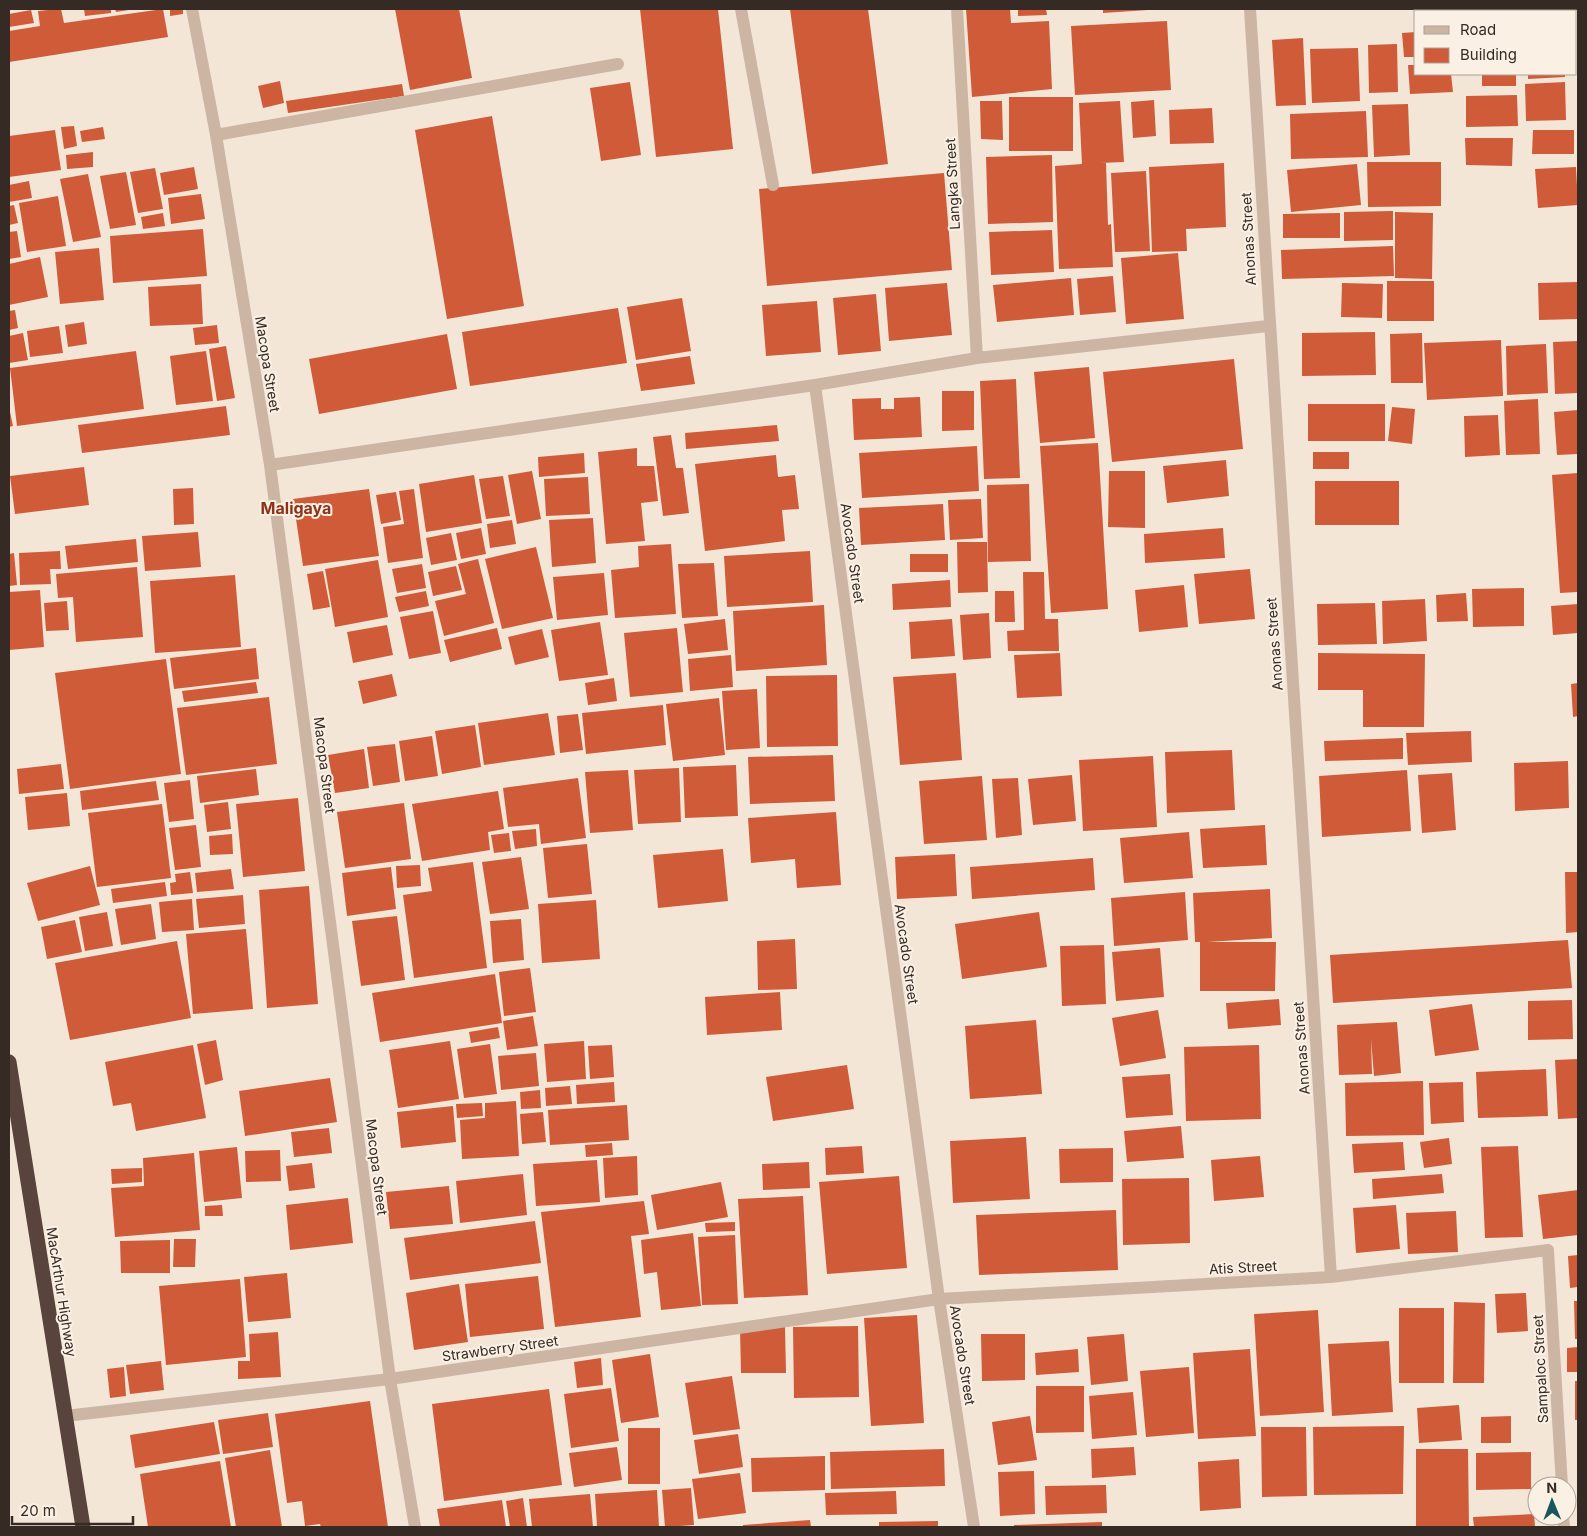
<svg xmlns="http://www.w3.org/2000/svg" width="1587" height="1536" viewBox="0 0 1587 1536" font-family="Inter,sans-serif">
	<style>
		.building { fill: #cf5b39 }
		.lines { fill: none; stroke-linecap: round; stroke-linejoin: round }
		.minor { stroke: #ccb5a3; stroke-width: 12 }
		.highway { stroke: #58443c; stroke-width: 15 }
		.labels { text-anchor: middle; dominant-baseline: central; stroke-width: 4; stroke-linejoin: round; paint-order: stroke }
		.street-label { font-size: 14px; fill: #362a25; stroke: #faf0e4 }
		.quarter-label { font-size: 16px; font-weight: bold; fill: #8b3218; stroke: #faf0e4 }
	</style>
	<rect width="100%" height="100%" fill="#f3e6d7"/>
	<path class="building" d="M58,9h3l3,14 99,-14 5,28 -159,25v-31l31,-5 -2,-15z
		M84,9h27v4l-26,3z
		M115,9h14v1l-13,2z
		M170,9h13v5l-13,2z
		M395,9h64l13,69 -62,12z
		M640,9h78l15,140 -77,8z
		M790,9h78l20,155 -76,10z
		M966,9h44l1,14 38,-2 3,68 -80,8z
		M1018,9h28l1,6 -29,1z
		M1103,9h45v1l-45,3z
		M1508,9h43v2h-43z
		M31,10l3,13 -25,4v-13z
		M1167,21l4,69 -96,5 -4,-69z
		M1416,32v25h-12l-2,-24z
		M1303,38l3,67 -30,1 -4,-66z
		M1397,44l1,48 -29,1 -1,-48z
		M1358,48l2,53 -48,2 -2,-54z
		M1408,65h8v9h35l2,18 -43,2z
		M1482,74h34v12h-34z
		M1528,74h37v3l-37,2z
		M280,81l4,22 -21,5 -5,-22z
		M630,82l11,73 -40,6 -11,-73z
		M1565,82l1,38 -40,1 -1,-37z
		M402,84l2,12 -116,17 -2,-12z
		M1517,95l1,31 -52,1v-31z
		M1009,97h64v54h-64z
		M1154,100l2,36 -23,2 -2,-36z
		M980,101h22l1,39 -22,-1z
		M1120,101l4,61 -24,1h6l2,62 3,-1 2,43 -54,2 -4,-103 27,-2 -3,-61z
		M1408,104l2,51 -36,2 -2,-52z
		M1212,108l2,35 -44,1 -1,-34z
		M1366,111l2,46 -77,2 -1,-45z
		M492,116l32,190 -77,13 -32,-189z
		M74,126l3,20 -13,3 -3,-22z
		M103,127l2,12 -23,3 -2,-11z
		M55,130l6,40 -52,7v-41z
		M1533,130h41v24h-42z
		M1465,138h48l-1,28 -46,-1z
		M93,152v15l-26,2 -1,-14z
		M1052,155l1,67 -65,2 -2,-67z
		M1367,162h74v44l-73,1z
		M1224,163l2,64 -40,2 1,22 -35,1 -3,-85z
		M1357,164l4,41 -70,7 -4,-42z
		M194,167l4,22 -34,6 -4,-22z
		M1576,167l2,38 -40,3 -3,-39z
		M155,168l8,41 -25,4 -8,-41z
		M1146,171l4,80 -35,1 -4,-79z
		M126,172l10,53 -26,4 -10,-53z
		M944,173l8,97 -185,16 -8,-97z
		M88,174l13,63 -28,5 -13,-63z
		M29,181l3,17 -23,4v-17z
		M201,194l4,25 -34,5 -3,-26z
		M58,196l8,50 -39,6 -8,-49z
		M14,205l4,18 -9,2v-19z
		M1393,211v29l-49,1v-29z
		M1395,212l38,1 -1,66 -37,-1z
		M163,213l2,13 -22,3 -2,-12z
		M1340,213v25h-57v-24z
		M203,229l4,47 -94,7 -3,-47z
		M1052,230l2,42 -63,3 -2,-43z
		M17,231l4,26 -12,2v-27z
		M1393,246l1,30 -112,3 -1,-29z
		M99,248l5,52 -44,4 -5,-52z
		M1178,253l6,66 -58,5 -5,-66z
		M40,257l8,40 -39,8v-41z
		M1113,276l3,36 -36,3 -3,-36z
		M1071,278l3,37 -77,7 -4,-37z
		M1387,281h47v40h-47z
		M1578,282v37l-39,1 -1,-37z
		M947,283l5,52 -63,6 -4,-53z
		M1342,283l41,1 -1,34 -41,-1z
		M201,284l2,40 -53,2 -2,-39z
		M876,294l5,57 -43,4 -5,-57z
		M682,298l9,53 -55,9 -9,-53z
		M817,301l4,51 -55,4 -4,-51z
		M618,308l9,55 -157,23 -8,-54z
		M15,310l3,18 -9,2v-19z
		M84,322l3,22 -19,3 -3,-22z
		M217,325l2,18 -24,2 -2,-17z
		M59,326l4,27 -33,4 -3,-26z
		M1375,332l1,43 -74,1v-43z
		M23,333l5,27 -19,3v-27z
		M1422,333l1,50h-32l-1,-49z
		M447,334l10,55 -138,25 -10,-55z
		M1501,340l2,56 -76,4 -3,-57z
		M1578,341v52l-23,1 -2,-52z
		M1546,344l2,49 -41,2 -1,-49z
		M226,346l9,52 -18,3 -8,-52z
		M136,351l8,58 -127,17 -7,-58z
		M206,351l7,50 -37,4 -6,-49z
		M690,356l5,28 -54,7 -5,-27z
		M1234,359l9,90 -131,13 -9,-90z
		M1089,367l6,71 -55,5 -6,-71z
		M1016,379l4,99 -36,1 -4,-98z
		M942,391h32v39l-32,1z
		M920,397l2,40 -68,3 -2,-41 29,-1v11h13v-11z
		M1538,399l2,55 -34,1 -2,-54z
		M1308,404h77v37h-77z
		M226,406l4,29 -148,18 -4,-28z
		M9,407l4,19 -4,1z
		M1392,407l23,2 -3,35 -24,-3z
		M1578,410v44l-21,1 -3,-43z
		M1498,415l2,40 -35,2 -1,-41z
		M777,425l2,16 -93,8 -1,-16z
		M671,435l5,33h7l6,45 -26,3 -10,-79z
		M1098,443l10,166 -57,4 -11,-167z
		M977,446l2,45 -117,7 -3,-45z
		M637,448v18h17l4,35 -17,2 4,38 -39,3 -8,-92z
		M1313,452h36v17h-36z
		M584,453l1,20 -46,4 -1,-20z
		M776,455l2,22 17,-2 4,34 -17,1 3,31 -80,10 -10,-87z
		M1226,460l3,36 -62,7 -4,-37z
		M84,467l5,38 -74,9 -5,-38z
		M532,471l9,48 -24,5 -9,-49z
		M1109,471h36v57l-37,-1z
		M1578,473v119l-18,1 -8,-118z
		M474,475l8,48 -56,9 -7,-48z
		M503,476l7,40 -24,3 -7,-40z
		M588,477l2,37 -44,2 -2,-37z
		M1315,481h84v44h-84z
		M1029,484l2,77 -43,1 -1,-77z
		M193,488l1,36 -20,1 -1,-36z
		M369,489l10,67 -76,10 -10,-67z
		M414,489l9,69 -35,5 -5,-36 21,-3 -5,-33z
		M396,492l5,28 -20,4 -5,-29z
		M981,499l2,39 -33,2 -2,-40z
		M943,504l2,36 -84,5 -2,-37z
		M593,518l3,45 -44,4 -3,-47z
		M512,520l4,24 -26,4 -3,-24z
		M481,528l5,26 -25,5 -5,-26z
		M1223,528l2,30 -80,5 -1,-29z
		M198,532l3,35 -56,4 -3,-35z
		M451,533l6,27 -26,5 -5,-27z
		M136,539l2,23 -70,7 -3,-23z
		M957,542h30l1,50 -30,1z
		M671,544l5,70 -61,4 -4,-48 28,-3 -1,-21z
		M536,547l17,71 -51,11 -17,-70z
		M60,551l1,18h-11l1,15 -31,1 -1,-32z
		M810,551l3,51 -86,5 -3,-51z
		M14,553l3,32 -8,1v-32z
		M910,554h38v18h-38z
		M478,559l16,64 -50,13 -9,-35 31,-7 -8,-30z
		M378,560l10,57 -53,10 -10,-58z
		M714,563l4,53 -36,2 -4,-54z
		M422,564l4,24 -29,5 -5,-24z
		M456,566l6,24 -29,6 -5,-24z
		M137,567l6,70 -67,5 -3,-45 -15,1 -2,-24z
		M1250,569l5,50 -56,5 -5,-50z
		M323,571l7,36 -17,3 -6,-36z
		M1023,572h21l1,47h13l1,32h-51l-1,-20 17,-1z
		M604,573l4,42 -51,5 -4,-43z
		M235,575l6,72 -86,6 -5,-72z
		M950,580l1,27 -58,3 -1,-26z
		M1184,585l4,42 -49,5 -4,-42z
		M1524,588v38l-51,1 -1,-38z
		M40,590l4,57 -35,3v-58z
		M426,591l3,15 -30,6 -4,-15z
		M995,591h19l1,31h-20z
		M1466,593l2,28 -31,1 -1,-27z
		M1425,599l2,42 -44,3 -1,-43z
		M67,601l2,29 -23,1 -2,-28z
		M1375,603l2,41 -59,1 -1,-41z
		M1578,604v29l-25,2 -2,-29z
		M824,605l3,60 -91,6 -3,-60z
		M433,611l8,42 -32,6 -9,-42z
		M989,613l2,45 -28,2 -3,-45z
		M725,619l3,31 -40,4 -4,-30z
		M952,619l3,37 -44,3 -2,-37z
		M600,622l8,53 -49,6 -8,-51z
		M387,625l6,30 -40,8 -6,-31z
		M497,628l5,21 -52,13 -6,-22z
		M677,628l6,64 -53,5 -6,-64z
		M542,629l7,28 -34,8 -7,-28z
		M256,648l3,31 -85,10 -4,-31z
		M1060,653l2,43 -45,2 -3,-43z
		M1318,653l107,1 -1,73h-61v-37h-45z
		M731,655l2,32 -43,4 -2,-32z
		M166,659l15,115 -111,15 -15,-116z
		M956,673l6,87 -62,5 -7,-88z
		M392,674l5,22 -34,8 -5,-23z
		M837,675l1,71 -71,1 -1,-71z
		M614,678l3,23 -29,4 -3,-22z
		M256,682l2,11 -74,9 -2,-11z
		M1578,683v33l-5,1 -2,-33z
		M757,689l3,59 -34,2 -4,-59z
		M269,697l8,67 -91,11 -9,-67z
		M719,698l6,57 -52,6 -7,-57z
		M663,705l3,40 -80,9 -4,-41z
		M548,713l7,42 -71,10 -6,-42z
		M578,714l5,36 -23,3 -3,-37z
		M475,725l6,42 -39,7 -7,-43z
		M1471,731l1,31 -64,3 -2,-32z
		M432,736l6,40 -33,5 -6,-40z
		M1403,738v21l-78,2 -1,-20z
		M395,744l5,38 -27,4 -6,-39z
		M364,749l5,39 -34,5 -7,-38z
		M1232,750l3,60 -68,3 -2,-61z
		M833,755l2,46 -85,3 -2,-47z
		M1153,756l4,71 -74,4 -4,-71z
		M1568,761l1,47 -54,3 -1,-48z
		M61,764l3,25 -45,5 -2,-25z
		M736,765l2,51 -53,2 -2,-51z
		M679,768l2,54 -43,2 -4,-54z
		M256,769l3,26 -59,8 -3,-27z
		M628,770l5,60 -43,3 -5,-61z
		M1407,770l4,61 -89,6 -3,-61z
		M1452,773l4,57 -34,3 -4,-58z
		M1072,775l4,46 -43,4 -5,-46z
		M982,776l5,64 -63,4 -5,-63z
		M578,778l8,60 -45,6 -2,-20 -31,3 -5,-39z
		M1018,778l4,57 -26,3 -4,-59z
		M190,780l4,39 -25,3 -5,-39z
		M156,781l3,19 -77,10 -2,-19z
		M498,791l6,38 -16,3 2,18 -68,11 -10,-57z
		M67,793l3,33 -42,4 -3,-33z
		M298,798l7,73 -62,6 -7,-73z
		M228,802l3,27 -24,3 -3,-27z
		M404,803l7,56 -66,9 -8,-56z
		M162,804l9,74 -74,9 -9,-74z
		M836,812l5,73 -44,3 -2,-29 -44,4 -3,-45z
		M196,825l5,42 -26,3 -6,-42z
		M1265,825l2,40 -64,3 -3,-39z
		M536,829l1,17 -22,3 -3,-18z
		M1189,832l4,46 -69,5 -4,-45z
		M509,833l2,18 -17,2 -3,-18z
		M232,834l1,20 -23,1 -1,-19z
		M587,844l5,50 -44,4 -5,-50z
		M723,849l5,52 -70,7 -5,-53z
		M955,854l2,42 -60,3 -2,-42z
		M521,857l8,52 -39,5 -8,-52z
		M1093,858l2,32 -123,9 -2,-32z
		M473,862l14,106 -73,10 -11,-83 29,-4 -4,-23z
		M420,865l1,21 -24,2 -1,-22z
		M90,866l10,39 -62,16 -11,-38z
		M391,867l5,42 -49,7 -5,-43z
		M231,869l3,20 -37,3 -2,-19z
		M190,872l3,21 -22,2 -1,-12 6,-1 -1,-8z
		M1565,872h13v60l-12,1z
		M165,882l2,14 -54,7 -2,-14z
		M309,886l9,118 -51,4 -8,-118z
		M1270,889l2,49 -65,4h69l-1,49h-75v-49h-5l-2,-49z
		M1185,892l3,48 -74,6 -3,-48z
		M243,895l2,29 -46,4 -3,-29z
		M192,899l2,31 -32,2 -3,-30z
		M596,900l4,59 -58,4 -4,-59z
		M151,904l5,35 -35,6 -6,-36z
		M107,912l6,34 -28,5 -6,-34z
		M1039,912l8,55 -85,12 -7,-55z
		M397,916l8,64 -44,6 -9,-65z
		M521,919l3,41 -31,3 -3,-42z
		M75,920l7,32 -35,7 -6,-32z
		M246,929l7,80 -60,5 -7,-80z
		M795,939l2,50 -39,1 -1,-49z
		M1568,940l4,48 -239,15 -3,-48z
		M177,941l14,77 -121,22 -15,-77z
		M1104,945l2,59 -44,2 -2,-60z
		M1160,948l4,49 -48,4 -4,-49z
		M530,968l6,44 -32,4 -5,-44z
		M495,974l7,49 -122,19 -8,-49z
		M780,992l2,38 -75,5 -2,-38z
		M1279,999l2,26 -53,4 -2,-26z
		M1572,1000l1,39 -45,1v-39z
		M1472,1004l7,46 -44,6 -6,-46z
		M1158,1010l8,48 -46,8 -8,-48z
		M533,1016l5,30 -31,4 -4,-29z
		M1036,1020l6,74 -72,5 -5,-73z
		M1397,1022l4,51 -27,3 -3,-37 1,35 -33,1 -2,-50z
		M498,1027l2,11 -29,5 -2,-11z
		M216,1040l7,40 -18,5 -8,-41z
		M450,1041l9,58 -61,9 -9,-58z
		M584,1041l2,38 -39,3 -3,-38z
		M490,1044l7,50 -33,4 -7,-49z
		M193,1045l13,73 -70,13 -5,-28 -18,3 -8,-44z
		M612,1045l2,32 -24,2 -2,-33z
		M1259,1045l2,74 -75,2 -2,-74z
		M536,1053l3,33 -38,4 -3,-34z
		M1578,1059v59l-20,1 -3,-59z
		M847,1065l7,44 -81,12 -7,-44z
		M1546,1069l2,47 -70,2 -2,-46z
		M1170,1074l3,41 -47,3 -4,-41z
		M330,1078l7,44 -92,14 -6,-45z
		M1423,1081l1,54 -78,1 -1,-53z
		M614,1082l1,20 -38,2 -1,-19z
		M1463,1082l1,40 -33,2 -2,-41z
		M570,1086l2,18 -26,2 -1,-18z
		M540,1090l1,18 -20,1 -1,-17z
		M516,1101l3,55 -57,3 -2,-39 25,-2v-15z
		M482,1103l1,13 -26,2 -1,-14z
		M627,1105l2,35 -79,5 -2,-35z
		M453,1106l3,36 -55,6 -4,-36z
		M543,1112l3,30 -24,2 -2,-30z
		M1181,1126l3,32 -57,4 -3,-31z
		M329,1128l3,25 -38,4 -3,-25z
		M1026,1137l4,62 -77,4 -3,-62z
		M1449,1138l3,26 -28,4 -4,-26z
		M1403,1142l2,28 -51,3 -2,-29z
		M612,1143l1,12 -27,2 -1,-12z
		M862,1146l2,27 -38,2 -1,-27z
		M1518,1146l5,91 -38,1 -4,-91z
		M237,1147l5,51 -38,4 -5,-51z
		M1113,1148v34l-53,1 -1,-34z
		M280,1150l1,31 -35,1 -1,-31z
		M194,1153l6,77 -85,7 -4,-49 33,-2 -1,-28z
		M637,1156l1,39 -33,3 -2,-40z
		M1260,1156l4,41 -50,4 -3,-41z
		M597,1160l3,42 -64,4 -3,-42z
		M809,1162l1,26 -47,2 -1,-26z
		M312,1163l3,25 -26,3 -3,-25z
		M142,1168v14l-30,2 -1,-15z
		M523,1174l4,41 -67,8 -4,-42z
		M1442,1174l2,19 -71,6 -1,-20z
		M899,1176l8,92 -80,6 -8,-92z
		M1189,1178l1,65 -67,2 -1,-66z
		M721,1182l7,35 -71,13 -6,-35z
		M449,1186l4,38 -63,5 -4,-37z
		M1578,1190v45l-35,4 -5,-44z
		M803,1196l5,99 -64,3 -6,-99z
		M348,1198l5,45 -63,7 -4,-45z
		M644,1201l5,33 -18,2 10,81 -86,10 -14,-115z
		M222,1205l1,11h-18v-10z
		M1396,1205l4,44 -44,4 -3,-45z
		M1116,1210l2,60 -139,5 -3,-60z
		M1456,1211l2,41 -50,2 -2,-41z
		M535,1221l6,42 -131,17 -6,-42z
		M735,1222v9l-29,1 -1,-9z
		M693,1233l8,73 -40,4 -4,-38 -13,2 -3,-34z
		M735,1235l3,69 -36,1 -4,-68z
		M174,1239h22l-1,28h-22z
		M170,1240v33h-49l-1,-32z
		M1578,1255v32l-8,1 -2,-32z
		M287,1273l4,45 -43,4 -4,-45z
		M538,1276l6,53 -74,8 -5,-53z
		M240,1279l6,78 -80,8 -7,-79z
		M459,1284l9,58 -54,8 -8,-57z
		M1526,1293l2,38 -31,2 -2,-39z
		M1574,1301h4v38h-3z
		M1454,1302l31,1 -1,80h-31z
		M1399,1308h45v75h-45z
		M1318,1310l6,102 -64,4 -6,-102z
		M917,1315l7,108 -53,3 -7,-108z
		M858,1326l1,71 -65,1 -1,-71z
		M785,1327l1,46h-45l-1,-45z
		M278,1332l3,45 -43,2v-18h12l-1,-27z
		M981,1334h44v46l-43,1z
		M1124,1334l4,47 -37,4 -4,-48z
		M1389,1341l4,71 -61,4 -4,-72z
		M1578,1347v25h-11v-24z
		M1078,1349l1,23 -43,3 -1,-22z
		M1250,1349l6,87 -58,3 -5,-86z
		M650,1354l9,63 -38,6 -9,-63z
		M601,1358l2,27 -26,3 -3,-26z
		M161,1361l3,29 -34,4 -4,-29z
		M124,1367l2,29 -16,2 -3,-29z
		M1189,1367l5,66 -48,4 -6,-66z
		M732,1376l8,53 -47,6 -8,-52z
		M1575,1381h3v39h-3z
		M1036,1386h48v46l-48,1z
		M611,1388l8,53 -48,7 -7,-54z
		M549,1389l13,96 -118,16 -12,-97z
		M1133,1392l4,43 -45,4 -3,-43z
		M370,1401l18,126h-67l-1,-3 -15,2 -3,-25 -15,2 -12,-89z
		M1459,1405l3,35 -43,3 -2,-35z
		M268,1413l5,34 -50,7 -5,-34z
		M1030,1416l7,44 -39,5 -6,-43z
		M1511,1416v27h-30v-26z
		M214,1422l6,32 -85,14 -5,-33z
		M1404,1426l-1,68 -89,1 -1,-68z
		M1261,1427h45l1,69 -45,1z
		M628,1428h32v56h-32z
		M738,1434l5,33 -44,7 -5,-34z
		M617,1447l5,33 -48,7 -5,-34z
		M1134,1447l2,28 -44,3 -1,-29z
		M944,1449l1,37 -114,3 -1,-37z
		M1416,1449h52l1,78h-53z
		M270,1450l12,77h-46l-11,-69z
		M1531,1452v37l-55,1v-37z
		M825,1456v34l-73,2 -1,-34z
		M1239,1459l2,49 -41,3 -2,-49z
		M220,1461l11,66h-83l-8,-53z
		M1034,1471l1,43 -35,2 -2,-44z
		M740,1473l6,40 -48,6 -6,-40z
		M1106,1485l1,28 -61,2 -1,-29z
		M691,1488l3,37 -29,2 -3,-37z
		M657,1490l2,37h-62l-2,-33z
		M896,1491l1,23 -71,1 -1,-22z
		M590,1494l3,33h-61l-3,-28z
		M523,1498l4,29h-17l-4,-26z
		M502,1500l4,27h-66l-3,-18z
		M1534,1514l1,13h-61l-1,-10z
		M810,1520l1,7h-68v-2z
		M938,1521v6h-59v-5z
		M1102,1522v5h-88v-2z"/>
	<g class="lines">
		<path class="minor" d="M192,9l24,126 54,330 120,914 25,148
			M741,9l32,176
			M957,9l20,349
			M1250,9l81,1268
			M216,135l402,-71
			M815,385l124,914 35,228
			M270,465l545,-80 162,-27 291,-32
			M65,1416l325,-37 549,-80 392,-22 217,-27 14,236
			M1563,1516l1,11"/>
		<path class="highway" d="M9,1062l74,465"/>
	</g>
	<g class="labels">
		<g class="street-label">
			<text transform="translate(952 184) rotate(-93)">Langka Street</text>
			<text transform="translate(1248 239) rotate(-93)">Anonas Street</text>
			<text transform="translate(268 364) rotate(81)">Macopa Street</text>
			<text transform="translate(853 553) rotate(82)">Avocado Street</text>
			<text transform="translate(1274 644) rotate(-94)">Anonas Street</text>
			<text transform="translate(325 765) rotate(83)">Macopa Street</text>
			<text transform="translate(907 954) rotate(82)">Avocado Street</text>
			<text transform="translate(1301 1048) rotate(-94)">Anonas Street</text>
			<text transform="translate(377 1167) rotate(83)">Macopa Street</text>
			<text transform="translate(1243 1267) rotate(-3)">Atis Street</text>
			<text transform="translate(62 1292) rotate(81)">MacArthur Highway</text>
			<text transform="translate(500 1348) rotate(-8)">Strawberry Street</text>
			<text transform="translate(963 1355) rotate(81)">Avocado Street</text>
			<text transform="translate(1540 1369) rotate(-93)">Sampaloc Street</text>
		</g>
		<g class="quarter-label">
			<text x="296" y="508">Maligaya</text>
		</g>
	</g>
	<rect width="1587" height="1536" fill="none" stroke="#362a25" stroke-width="20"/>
	<rect x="1414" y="10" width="162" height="65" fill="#faf0e4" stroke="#aca198"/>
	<rect x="1424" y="26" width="25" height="8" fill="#ccb5a3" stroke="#aca198"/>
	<text x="1460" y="35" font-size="15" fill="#362a25">Road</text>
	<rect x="1424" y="48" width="25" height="15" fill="#cf5b39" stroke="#aca198"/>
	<text x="1460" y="60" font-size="15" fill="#362a25">Building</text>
	<g transform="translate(1552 1501) rotate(359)"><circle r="24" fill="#faf0e4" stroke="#aca198"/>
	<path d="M0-4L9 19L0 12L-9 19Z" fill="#18575a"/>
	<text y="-8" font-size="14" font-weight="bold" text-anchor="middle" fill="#362a25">N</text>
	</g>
	<path d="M12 1516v8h121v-8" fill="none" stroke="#362a25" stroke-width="2.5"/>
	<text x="20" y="1516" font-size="15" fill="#362a25" stroke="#faf0e4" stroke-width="4" paint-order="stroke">20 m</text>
</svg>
